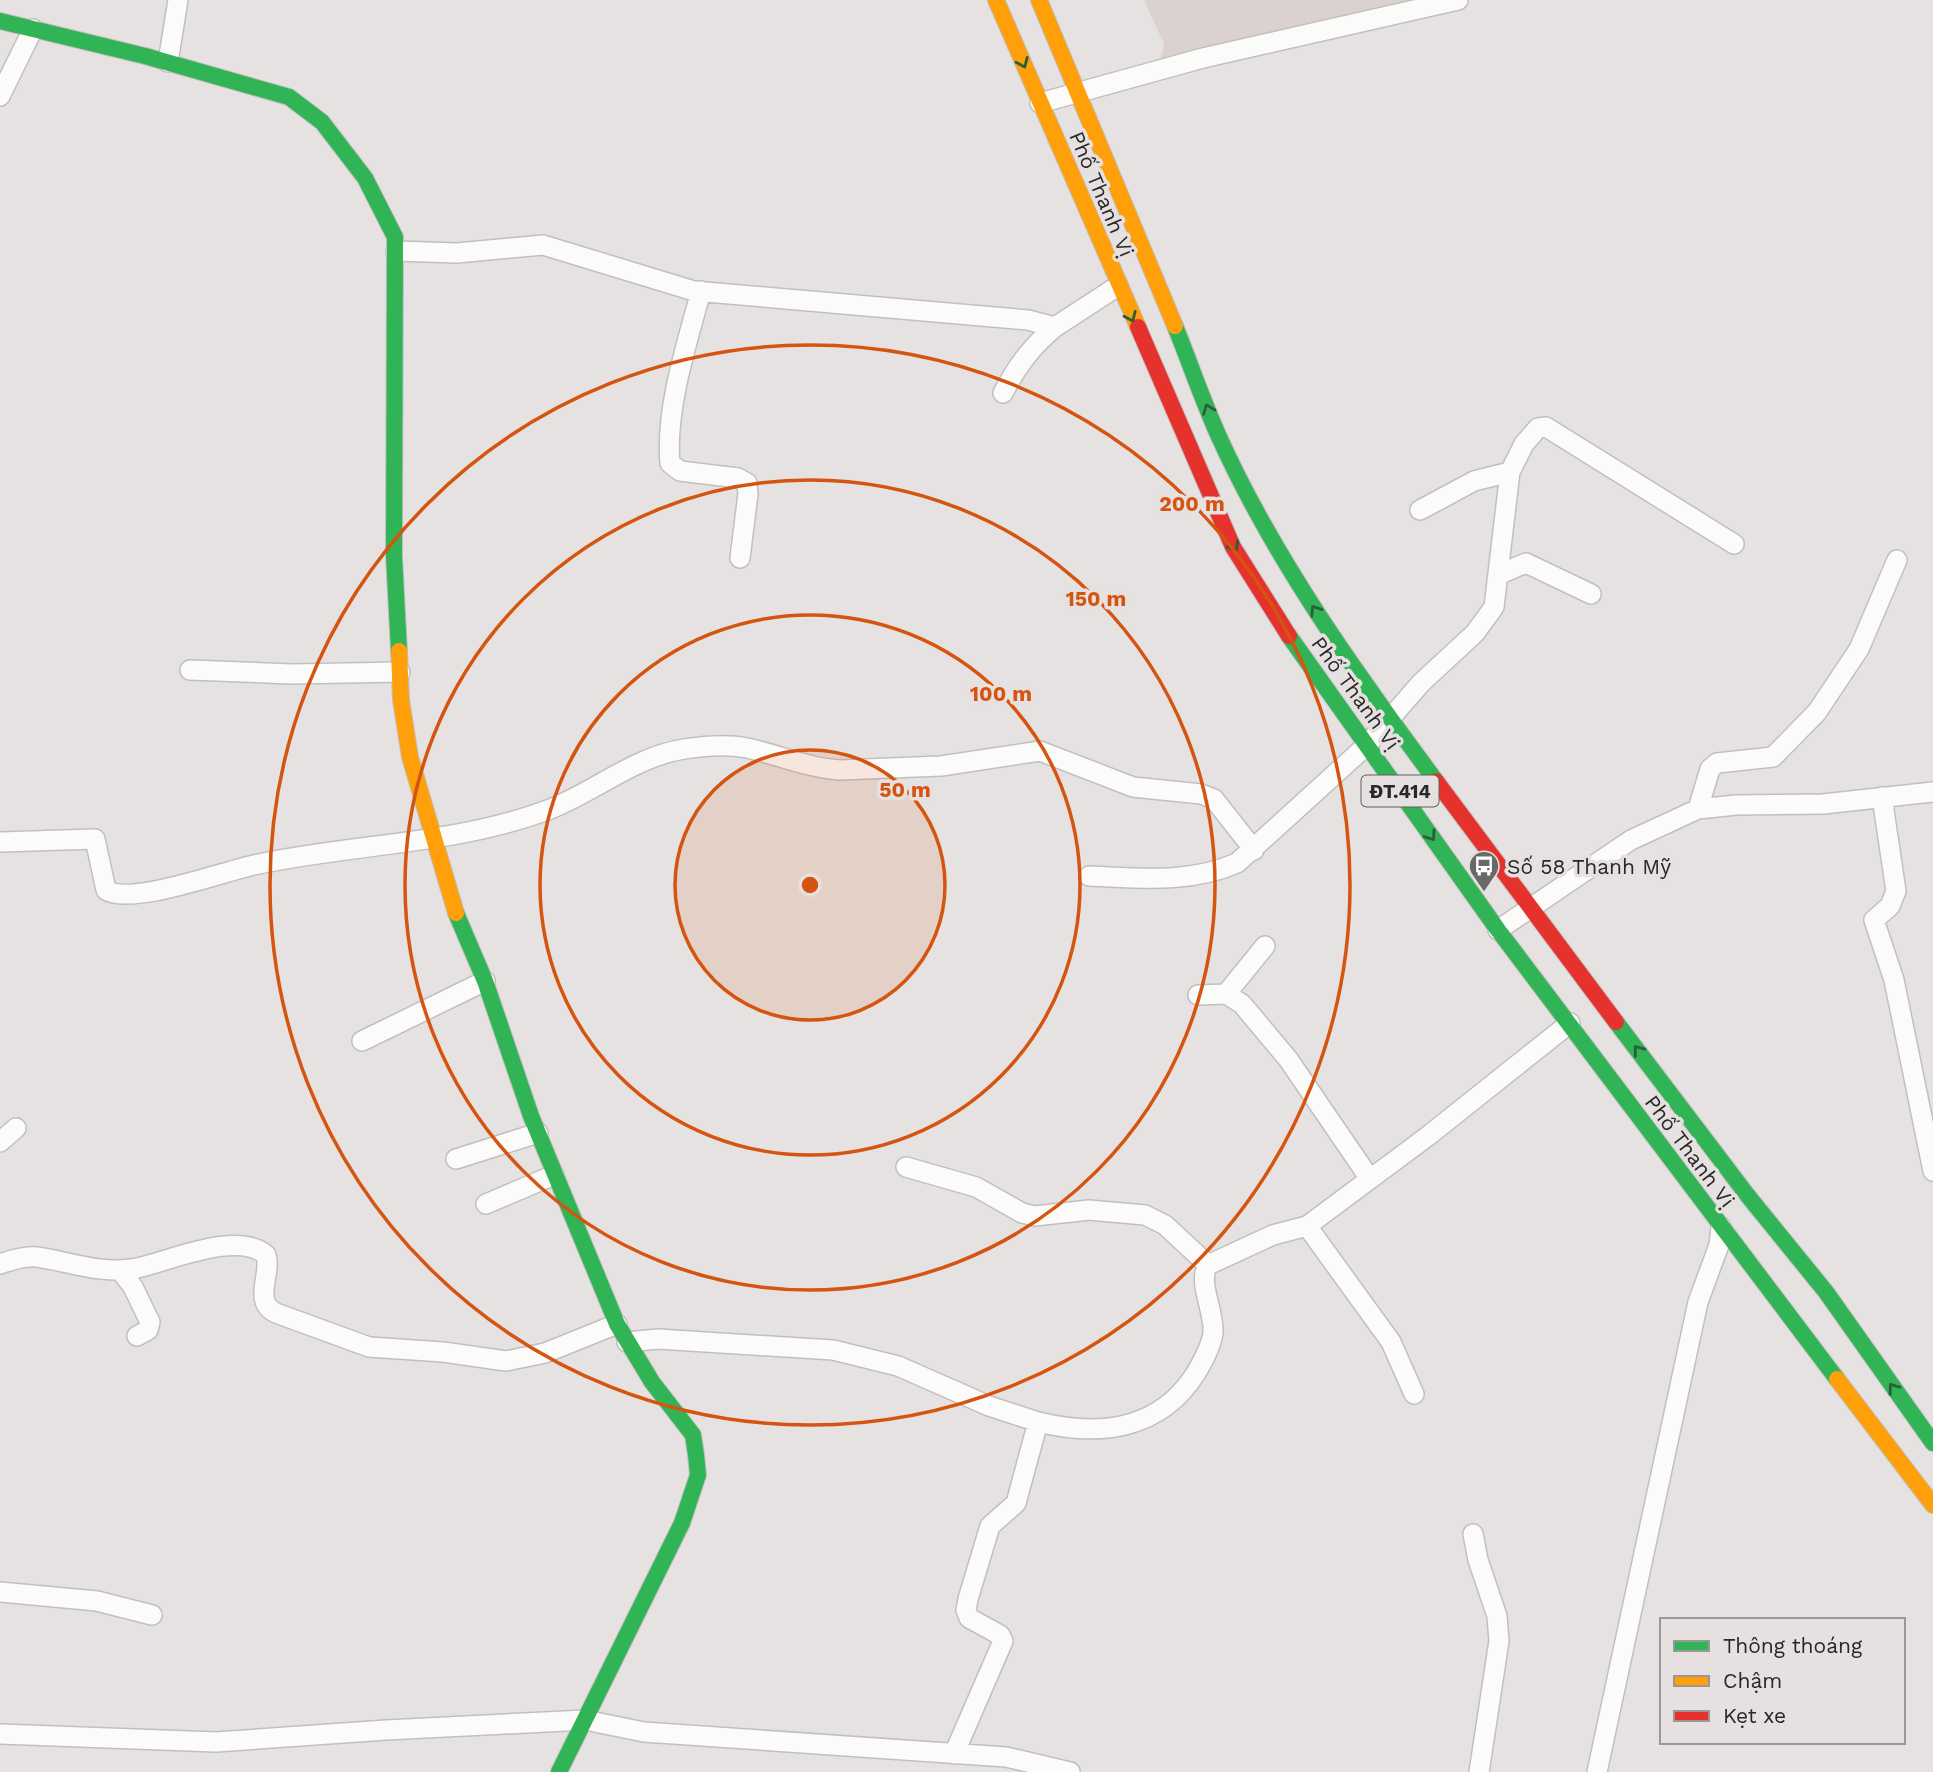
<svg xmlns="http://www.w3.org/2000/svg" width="1933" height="1772" viewBox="0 0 1933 1772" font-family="'Work Sans',sans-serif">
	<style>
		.built { fill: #dbd2d0 }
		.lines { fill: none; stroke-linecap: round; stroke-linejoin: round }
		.street-casing { stroke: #c2bfbf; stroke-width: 22 }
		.fast-casing { stroke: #c2bfbf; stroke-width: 18 }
		.slow-casing { stroke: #c2bfbf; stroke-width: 18 }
		.jam-casing { stroke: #c2bfbf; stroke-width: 18 }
		.street { stroke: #fbfbfa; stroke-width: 19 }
		.fast { stroke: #30b455; stroke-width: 16 }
		.slow { stroke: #ff9f0a; stroke-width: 16 }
		.jam { stroke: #e5322d; stroke-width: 16 }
		.oneway { stroke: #2c5f39 }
		.ring { fill: none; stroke: #d5540f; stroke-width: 3.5 }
		.labels { text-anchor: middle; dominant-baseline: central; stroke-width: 7; stroke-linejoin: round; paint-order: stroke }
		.shield { fill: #e6e1e0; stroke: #625f5e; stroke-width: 2 }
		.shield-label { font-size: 19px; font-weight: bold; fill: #292727 }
		.street-label { font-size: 21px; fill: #292727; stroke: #e6e1e0 }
		.poi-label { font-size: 21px; fill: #292727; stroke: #e6e1e0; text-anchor: start }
		.centre { fill: #d5540f; stroke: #e6e1e0; stroke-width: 3.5 }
		.ring-label { font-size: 21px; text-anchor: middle; font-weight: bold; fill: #d5540f; stroke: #e6e1e0; stroke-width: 7; stroke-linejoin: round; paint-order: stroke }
	</style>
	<rect width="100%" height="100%" fill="#e5e2e1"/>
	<path class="built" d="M1144,0h272l-256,63 4,-19z"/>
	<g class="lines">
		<g class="street-casing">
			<path id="street" d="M168,62l10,-62
				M0,96l33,-67
				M1040,103l163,-45 255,-58
				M396,251l61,2 86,-8 151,46 334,29 27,7 63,-41
				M701,291c-14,52 -36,119 -31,172l10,8 58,7 9,5 1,11 -8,64
				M1003,393c14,-27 29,-47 52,-66
				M1420,510l54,-29 36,-9
				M1498,575l28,-12 65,31
				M190,670l102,4 108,-2
				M1882,797l14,94 -6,15 -16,14 20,60 39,191
				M1698,809l12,-40 7,-6 56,-6 44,-45 42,-63 38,-89
				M0,842l95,-3 11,51c24,16 116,-18 148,-25 96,-21 197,-20 291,-54 47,-17 88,-54 139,-62 20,-3 44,-5 63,-1 32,7 61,20 93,22l101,-4 99,-15 93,36 68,7 13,5 40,51
				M1089,876c50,2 100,8 148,-13l130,-118 54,-62 54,-50 19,-26 16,-135 14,-28 14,-16 8,-1 188,117
				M1498,930l133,-90 67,-31 38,-4 87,-1 110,-12
				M1226,994l39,-48
				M1198,995l28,-1 16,10 46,55 82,120
				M362,1041l123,-60
				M0,1142l16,-14
				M456,1159l82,-26
				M906,1167l70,20 46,26 13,3 54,-6 56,5 20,10 43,40
				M486,1204l68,-29
				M1307,1226l84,116 23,52
				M0,1264c12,-4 24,-8 37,-7 34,5 65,18 100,11 33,-7 101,-38 129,-13 6,19 -14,47 10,58l93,34 74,5 63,9 39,-8 72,-29
				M120,1270l13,17 17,35 -2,8 -11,6
				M627,1342l31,-3 175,11 65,16 91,40 49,16
				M1473,1534l5,26 19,56 2,25 -20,131
				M0,1592l97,9 55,14
				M0,1734l216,8 170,-12 199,-10 59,12 362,25 64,15
				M954,1754l49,-113 -3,-6 -31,-17 -3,-8 2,-11 22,-73 26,-23 22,-81c62,15 122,8 158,-49 7,-12 15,-26 17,-40 2,-21 -16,-51 -5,-68l65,-30 34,-9 121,-90 142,-113
				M1597,1772l101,-470 21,-57 2,-18"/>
		</g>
		<g class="fast-casing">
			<path id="fast" d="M0,21l145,35 144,41 33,25 43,56 30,59 -1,319 5,95
				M1175,326c15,37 28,76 45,113 56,123 136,234 216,342
				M1289,636l209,294 339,449
				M456,913l29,68 46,135 86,208 35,58 41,53 3,20 2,20 -16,48 -123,249
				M1616,1022l132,174 78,96 107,151"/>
		</g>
		<g class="slow-casing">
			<path id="slow" d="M996,0l142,327
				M1039,0l136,326
				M399,651l2,49 9,57 46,156
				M1837,1379l96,126"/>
		</g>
		<g class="jam-casing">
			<path id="jam" d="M1138,327l95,220 56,89
				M1436,781l180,241"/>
		</g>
		<use href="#street" class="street"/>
		<use href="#fast" class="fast"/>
		<use href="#slow" class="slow"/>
		<use href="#jam" class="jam"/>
	</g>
	<defs><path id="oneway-chevron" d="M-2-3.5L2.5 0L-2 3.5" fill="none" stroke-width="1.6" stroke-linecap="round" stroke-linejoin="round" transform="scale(1.75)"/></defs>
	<g class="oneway">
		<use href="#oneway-chevron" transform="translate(1023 63) rotate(67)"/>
		<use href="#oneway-chevron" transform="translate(1131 317) rotate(66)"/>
		<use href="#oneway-chevron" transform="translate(1208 409) rotate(-111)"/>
		<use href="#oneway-chevron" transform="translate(1234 547) rotate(62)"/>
		<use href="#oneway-chevron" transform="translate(1315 610) rotate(-123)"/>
		<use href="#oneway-chevron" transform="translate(1431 836) rotate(55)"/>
		<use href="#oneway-chevron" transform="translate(1638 1050) rotate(-127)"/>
		<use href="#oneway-chevron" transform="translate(1893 1388) rotate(-126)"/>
	</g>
	<circle cx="810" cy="885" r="135" fill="#d5540f" fill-opacity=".12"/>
	<g class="ring">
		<circle cx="810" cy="885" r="135"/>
		<circle cx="810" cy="885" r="270"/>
		<circle cx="810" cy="885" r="405"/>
		<circle cx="810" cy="885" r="540"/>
	</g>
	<defs>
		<g id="bus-pin" transform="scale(1.575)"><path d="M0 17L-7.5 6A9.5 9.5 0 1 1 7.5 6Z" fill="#6b6868" stroke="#e6e1e0"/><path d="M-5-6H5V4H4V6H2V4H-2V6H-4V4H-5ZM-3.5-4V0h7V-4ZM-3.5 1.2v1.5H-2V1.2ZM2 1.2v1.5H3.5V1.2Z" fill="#fff"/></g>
	</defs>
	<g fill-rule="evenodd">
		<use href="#bus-pin" x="1484" y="866"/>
	</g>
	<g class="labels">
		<rect class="shield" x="1361.5" y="775.5" width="77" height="31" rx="5"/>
		<g class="shield-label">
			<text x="1400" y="791">ĐT.414</text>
		</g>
		<g class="street-label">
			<text transform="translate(1102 194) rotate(67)">Phố Thanh Vị</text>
			<text transform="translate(1356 693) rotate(54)">Phố Thanh Vị</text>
			<text transform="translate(1690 1151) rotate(53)">Phố Thanh Vị</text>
		</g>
		<g class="poi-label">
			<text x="1507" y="866">Số 58 Thanh Mỹ</text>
		</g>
	</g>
	<circle cx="810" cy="885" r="10" class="centre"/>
	<g class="ring-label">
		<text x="1192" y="511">200 m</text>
		<text x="1096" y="606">150 m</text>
		<text x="1001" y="701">100 m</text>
		<text x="905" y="797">50 m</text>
	</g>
	<rect x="1660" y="1618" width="245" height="126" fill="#e6e1e0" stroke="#9a9796" stroke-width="2"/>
	<rect x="1674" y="1641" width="35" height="10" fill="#30b455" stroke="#9a9796" stroke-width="2"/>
	<text x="1723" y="1653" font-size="21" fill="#292727">Thông thoáng</text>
	<rect x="1674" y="1676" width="35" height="10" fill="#ff9f0a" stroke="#9a9796" stroke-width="2"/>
	<text x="1723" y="1688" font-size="21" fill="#292727">Chậm</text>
	<rect x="1674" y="1711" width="35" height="10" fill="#e5322d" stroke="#9a9796" stroke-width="2"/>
	<text x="1723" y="1723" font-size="21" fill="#292727">Kẹt xe</text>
</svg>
